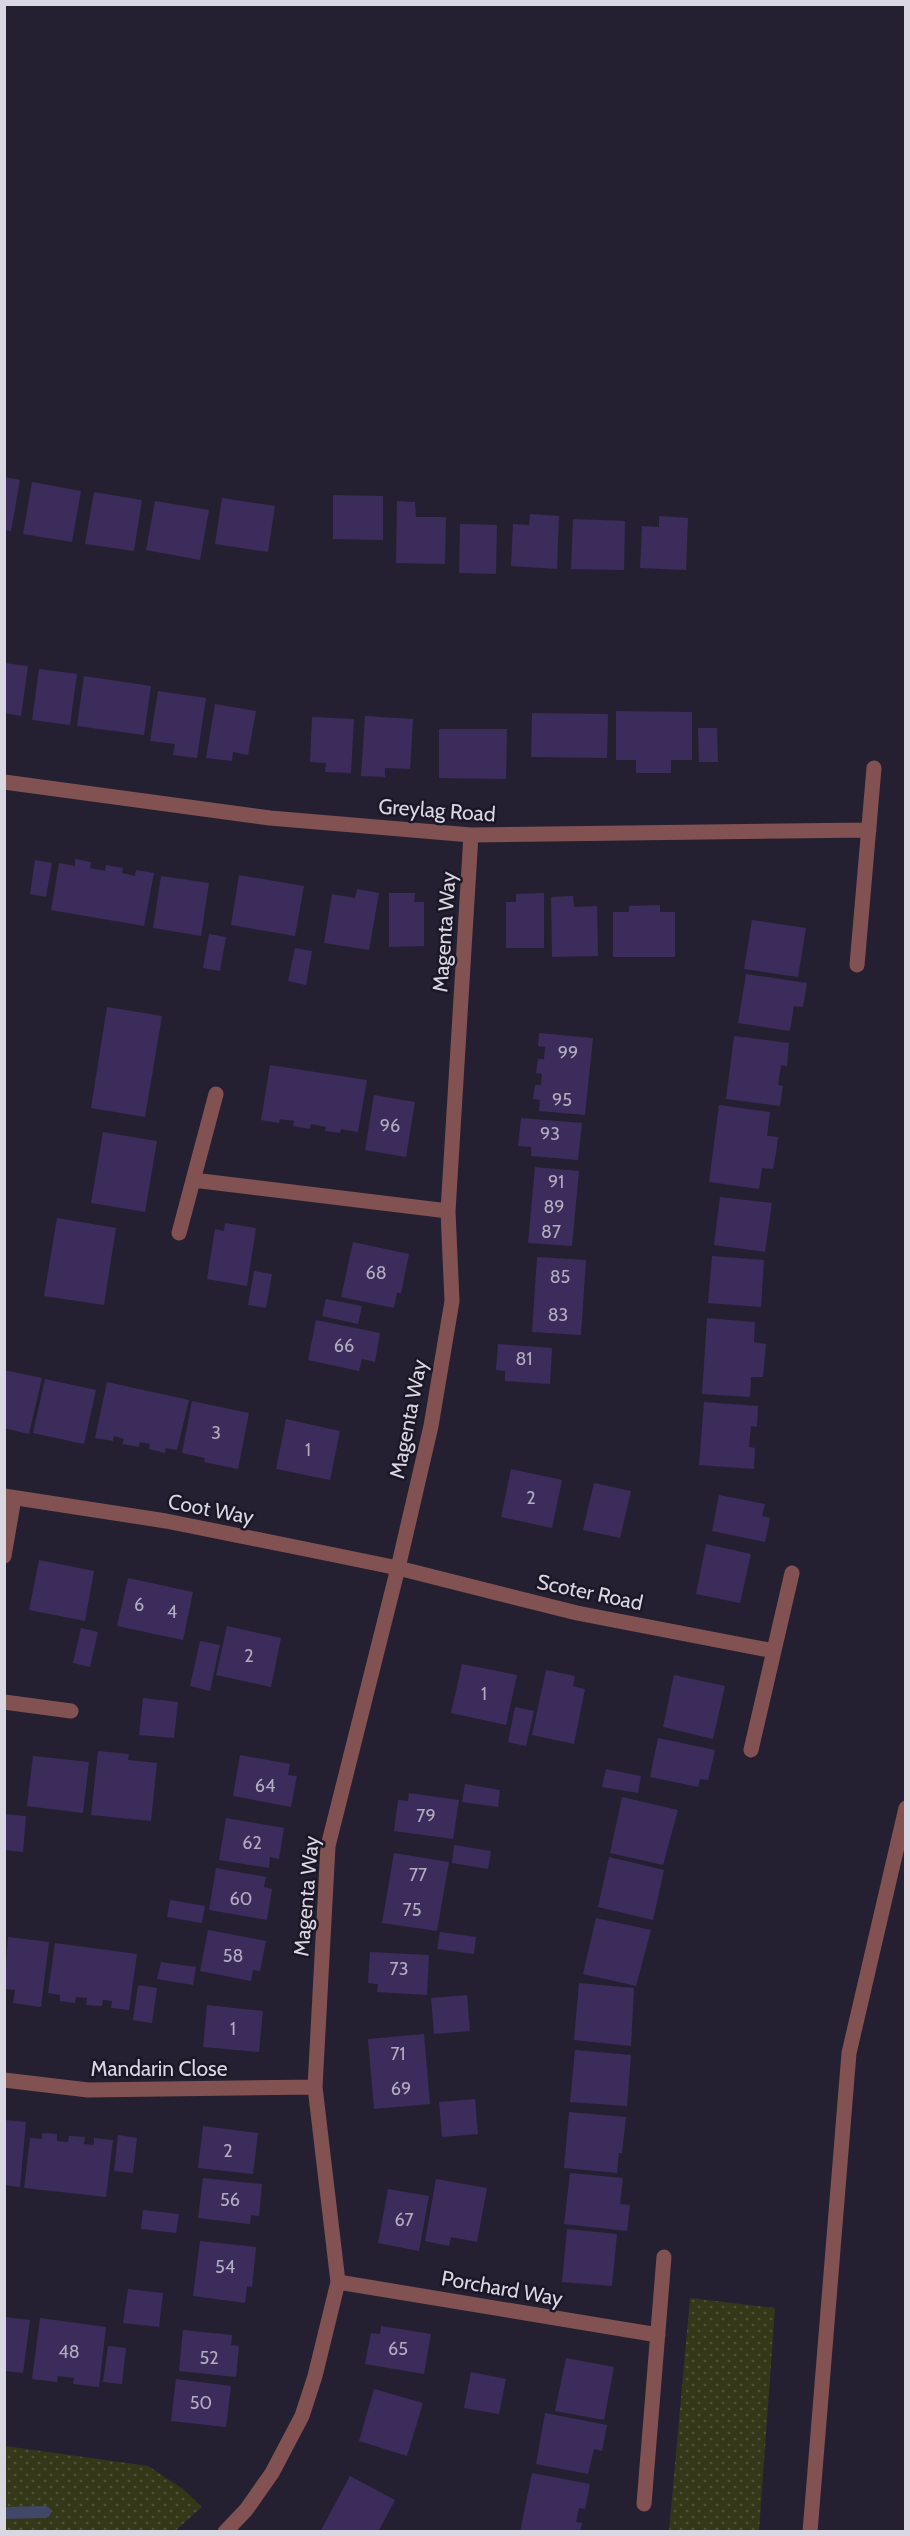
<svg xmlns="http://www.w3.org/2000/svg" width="910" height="2536" viewBox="0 0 910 2536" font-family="Cabin,sans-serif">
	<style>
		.grass { fill: url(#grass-dots) }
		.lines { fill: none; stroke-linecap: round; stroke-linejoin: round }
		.stream { stroke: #414766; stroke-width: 12 }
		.building { fill: #3b2c5b }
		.service { stroke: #825252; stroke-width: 15 }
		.minor { stroke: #825252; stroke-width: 15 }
		.labels { text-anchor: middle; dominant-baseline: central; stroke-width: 5; stroke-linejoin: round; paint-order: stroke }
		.number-label { font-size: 18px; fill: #b2acc0 }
		.street-label { font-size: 21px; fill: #d9d7e2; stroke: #1b1727 }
	</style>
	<defs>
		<pattern id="grass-dots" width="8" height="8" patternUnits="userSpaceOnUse" patternTransform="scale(1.5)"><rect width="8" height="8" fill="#343718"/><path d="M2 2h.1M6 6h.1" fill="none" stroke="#515339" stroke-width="1.8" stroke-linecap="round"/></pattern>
	</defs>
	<rect width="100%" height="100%" fill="#252031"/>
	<path class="grass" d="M690,2298l85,10 -16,223h-90z
		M5,2446l143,20 35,23 19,18 -27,24h-170z"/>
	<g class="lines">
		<path class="stream" d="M4,2513l41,-1"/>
	</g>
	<path class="building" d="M4,477l16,3 -9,51 -7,-1z
		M32,482l49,9 -9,51 -49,-8z
		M94,492l48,8 -8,51 -49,-7z
		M333,495l50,1v44l-50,-1z
		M222,498l53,8 -7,46 -53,-8z
		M155,501l54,9 -9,50 -54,-10z
		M397,501l18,1 1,15h30l-1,47 -49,-1z
		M530,514l29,2 -2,53 -46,-3 2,-42 16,1z
		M659,516l29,2 -2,52 -46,-2 2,-42 17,1z
		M573,519l52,2 -1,49 -53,-1z
		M460,524l37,1 -1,49 -37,-1z
		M4,663l24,3 -7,50 -17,-3z
		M39,669l38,5 -7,51 -38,-5z
		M84,676l67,10 -7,49 -67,-9z
		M158,691l48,7 -9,60 -24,-3 2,-11 -25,-3z
		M215,704l41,7 -8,44 -15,-3 -1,9 -26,-3z
		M616,711l76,1v48h-21v13h-35v-13h-20z
		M532,713l76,1 -1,44 -76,-1z
		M365,716l48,3 -3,50 -25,-1v9l-24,-1z
		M312,717l42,2 -3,54 -26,-1 1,-9 -16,-1z
		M698,728h19l1,34h-19z
		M439,729h68l-1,50 -67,-1z
		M75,859l16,3 -1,6 15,3 1,-6 17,3 -1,5 13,3 1,-6 18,3 -10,53 -93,-16 8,-47 16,3z
		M35,860l17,3 -6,34 -16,-3z
		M239,875l65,11 -9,50 -64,-11z
		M161,876l48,7 -8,53 -48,-8z
		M357,889l22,4 -10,57 -45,-7 8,-49 23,4z
		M389,893h26l-1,9h10v44l-35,1z
		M544,893v55h-38v-46h10v-8z
		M573,896l1,11 23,-1 1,50 -46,1 -1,-60z
		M660,905v7h15v45h-62v-45h16v-6z
		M752,920l54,8 -8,49 -54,-8z
		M209,934l17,3 -6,34 -17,-3z
		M295,948l17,3 -6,34 -18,-4z
		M746,974l61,9 -4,24 -9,-1 -4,25 -52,-8z
		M107,1007l55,9 -17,101 -54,-9z
		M539,1033l54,5 -8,77 -46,-4 1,-11 -7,-1 2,-14h6l1,-11 -6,-1 2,-14h6l1,-12 -7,-1z
		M734,1036l55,7 -2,23 -6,-1 -3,20 5,1 -3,20 -54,-7z
		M270,1065l97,15 -9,52 -17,-3 -1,4 -15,-2 1,-4 -15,-3 -1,5 -17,-3 1,-5 -14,-2 -1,4 -18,-3z
		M374,1095l41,7 -9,55 -41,-7z
		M719,1105l51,7 -3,24 11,1 -2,16 -3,16 -11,-1 -3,21 -50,-7z
		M521,1118l61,5 -4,37 -47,-4v-9l-13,-1z
		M103,1132l54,9 -12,71 -54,-9z
		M535,1167l44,4 -7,75 -44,-3z
		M720,1197l52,6 -7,49 -51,-7z
		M57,1218l59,10 -12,77 -60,-9z
		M225,1223l31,5 -9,58 -40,-7 8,-50 9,2z
		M353,1242l56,12 -8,39h-4l-3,15 -53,-11z
		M712,1256l52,4 -3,47 -53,-4z
		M537,1257l49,3 -5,75 -49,-3z
		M254,1271l18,3 -6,34 -18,-3z
		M326,1299l36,7 -4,18 -36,-8z
		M707,1318l48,4 -1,20 12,2 -3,33h-12l-1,20 -48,-3z
		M316,1320l64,13 -5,29 -13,-3 -3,12 -51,-11z
		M498,1344l54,4 -2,36 -45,-3v-10l-9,-1z
		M4,1370l38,8 -13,56 -25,-6z
		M45,1379l51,11 -12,54 -51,-11z
		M107,1382l82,18 -12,50 -11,-2 -1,5 -16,-4 1,-5 -10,-2 -1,5 -17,-3 2,-5 -10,-3 -1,5 -18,-3z
		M192,1401l57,12 -11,56 -34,-7 1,-4 -23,-5z
		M704,1402l54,4 -1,21 -6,-1 -2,21 6,1 -1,21 -55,-4z
		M286,1419l54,12 -10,49 -54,-11z
		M511,1469l51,11 -10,48 -51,-11z
		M594,1483l37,8 -11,47 -37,-8z
		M719,1495l46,9 -3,12 8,2 -5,24 -53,-11z
		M706,1544l45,10 -11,49 -44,-9z
		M39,1560l55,11 -9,50 -56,-11z
		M128,1578l65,14 -10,48 -66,-14z
		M227,1626l54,12 -10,49 -55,-12z
		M81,1628l17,4 -8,35 -17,-4z
		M200,1641l20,4 -10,46 -20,-5z
		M462,1664l55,11 -11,50 -55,-12z
		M546,1670l29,6 -2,10 12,3 -11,55 -42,-9z
		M674,1675l51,11 -12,53 -50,-12z
		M143,1698l35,4 -4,36 -35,-3z
		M515,1707l19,4 -8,35 -18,-4z
		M658,1738l57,12 -7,30 -8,-1 -2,8 -48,-10z
		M98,1751l31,3 -1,6 29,3 -6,58 -60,-6z
		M240,1755l50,9 -2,11 9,1 -6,31 -58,-11z
		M33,1756l56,6 -6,51 -56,-7z
		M606,1769l35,7 -3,17 -36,-6z
		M465,1784l35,6 -2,17 -36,-5z
		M409,1793l50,7 -6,39 -59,-8 4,-31 10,1z
		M622,1797l56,13 -15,55 -53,-12z
		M4,1814l22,2 -3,36 -19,-2z
		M226,1818l58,10 -5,31 -9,-2 -1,11 -50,-8z
		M454,1845l37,6 -3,18 -36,-6z
		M394,1853l55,9 -12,69 -55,-8z
		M609,1857l55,13 -11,50 -55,-13z
		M216,1868l50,9 -2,10 8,2 -5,31 -58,-10z
		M170,1900l35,6 -3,17 -35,-6z
		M596,1918l55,12 -15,56 -53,-12z
		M208,1930l58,11 -6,30 -7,-1 -2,11 -51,-10z
		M440,1932l36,5 -2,17 -37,-5z
		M8,1937l41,5 -8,65 -28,-4 2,-13 -11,-1z
		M55,1943l82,11 -8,56 -18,-2 1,-7 -9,-1 -1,6 -16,-1 1,-7 -11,-1 -1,6 -15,-2v-6l-12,-2z
		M370,1952l59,3 -2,40 -50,-3 1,-8 -10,-1z
		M161,1962l35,5 -3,18 -36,-6z
		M579,1983l55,5 -3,58 -57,-6z
		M138,1985l19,3 -5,35 -19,-3z
		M467,1995l3,36 -36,3 -3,-36z
		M207,2005l56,6 -4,41 -56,-5z
		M424,2034l6,70 -56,5 -6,-70z
		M575,2050l56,5 -4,51 -57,-4z
		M475,2099l3,35 -36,3 -3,-35z
		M569,2112l57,5 -4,36h-3l-2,20 -53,-5z
		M4,2120l22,2 -6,65 -16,-2z
		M203,2126l55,7 -5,41 -55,-6z
		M42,2133l15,1v7l11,1 1,-6 16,1 -1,7 10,1v-7l19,2 -7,57 -82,-9 6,-50 12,1z
		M118,2135l19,3 -4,35 -19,-2z
		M570,2173l53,5 -3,26 10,1 -3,26 -63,-7z
		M203,2178l59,6 -3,32 -8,-1 -1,9 -52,-6z
		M436,2179l51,9 -10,54 -26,-5 -2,9 -24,-5z
		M388,2189l41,7 -10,55 -41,-8z
		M143,2210l36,4 -3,19 -35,-4z
		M567,2229l50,5 -5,52 -50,-4z
		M200,2241l56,6 -4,40 -5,-1 -2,17 -52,-7z
		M128,2289l35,4 -4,34 -36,-4z
		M4,2317l26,3 -7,53 -19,-2z
		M40,2318l66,9 -7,60 -26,-3 1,-6 -16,-2 -1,6 -25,-3z
		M381,2326l50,8 -7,40 -59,-10 6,-31 9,1z
		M183,2330l49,5 -1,10 8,1 -3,31 -57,-6z
		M108,2346l18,2 -4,36 -19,-2z
		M566,2358l48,9 -10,53 -49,-9z
		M471,2372l35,7 -7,35 -35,-6z
		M176,2379l55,7 -5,41 -55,-6z
		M374,2389l49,14 -16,53 -48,-15z
		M545,2413l62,12 -5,26 -8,-2 -6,25 -52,-10z
		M532,2473l58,11 -5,25 -6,-1 -3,14 6,1 -2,9h-60z
		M350,2476l45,24 -17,32h-58z"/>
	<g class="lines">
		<path class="service" d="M810,2532l39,-479 57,-245"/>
		<path class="minor" d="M4,782l266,36 201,17 398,-5
			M857,965l17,-197
			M193,1180l255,31
			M179,1233l37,-139
			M4,1496l162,25 149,30 83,17 179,45 197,38
			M4,1556l10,-58
			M4,1702l67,9
			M751,1750l41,-177
			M4,2080l84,10 227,-3
			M338,2282l320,53
			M644,2504l20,-247
			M225,2532l21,-22 26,-37 30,-57 13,-40 23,-94 -23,-195 13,-241 70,-278 33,-142 21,-125 -4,-90 23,-376"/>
	</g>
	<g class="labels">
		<g class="number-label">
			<text x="568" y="1053">99</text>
			<text x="562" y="1100">95</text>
			<text x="390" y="1126">96</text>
			<text x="550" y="1134">93</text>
			<text x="556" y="1182">91</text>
			<text x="554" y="1207">89</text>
			<text x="551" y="1232">87</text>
			<text x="376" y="1273">68</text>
			<text x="560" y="1277">85</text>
			<text x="558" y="1315">83</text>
			<text x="344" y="1346">66</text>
			<text x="524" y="1359">81</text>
			<text x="216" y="1433">3</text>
			<text x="308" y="1450">1</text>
			<text x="531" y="1498">2</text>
			<text x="139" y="1605">6</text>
			<text x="172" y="1612">4</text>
			<text x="249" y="1656">2</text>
			<text x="484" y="1694">1</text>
			<text x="265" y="1786">64</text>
			<text x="426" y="1816">79</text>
			<text x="252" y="1843">62</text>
			<text x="418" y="1875">77</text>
			<text x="241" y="1899">60</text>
			<text x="412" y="1910">75</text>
			<text x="233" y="1956">58</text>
			<text x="399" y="1969">73</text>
			<text x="233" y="2029">1</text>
			<text x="398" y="2054">71</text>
			<text x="401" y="2089">69</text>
			<text x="228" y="2151">2</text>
			<text x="230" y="2200">56</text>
			<text x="404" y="2220">67</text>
			<text x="225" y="2267">54</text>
			<text x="398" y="2349">65</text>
			<text x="69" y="2352">48</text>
			<text x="209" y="2358">52</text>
			<text x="201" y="2403">50</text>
		</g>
		<g class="street-label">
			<text transform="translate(437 810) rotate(4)">Greylag Road</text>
			<text transform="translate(444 932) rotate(-86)">Magenta Way</text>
			<text transform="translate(408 1419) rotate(-79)">Magenta Way</text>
			<text transform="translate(211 1509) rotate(11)">Coot Way</text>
			<text transform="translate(590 1592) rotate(12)">Scoter Road</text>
			<text transform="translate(306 1896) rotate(-85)">Magenta Way</text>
			<text x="159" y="2068">Mandarin Close</text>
			<text transform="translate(502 2288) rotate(10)">Porchard Way</text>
		</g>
	</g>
	<rect width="910" height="2536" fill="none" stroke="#d9d7e2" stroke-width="12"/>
</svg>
